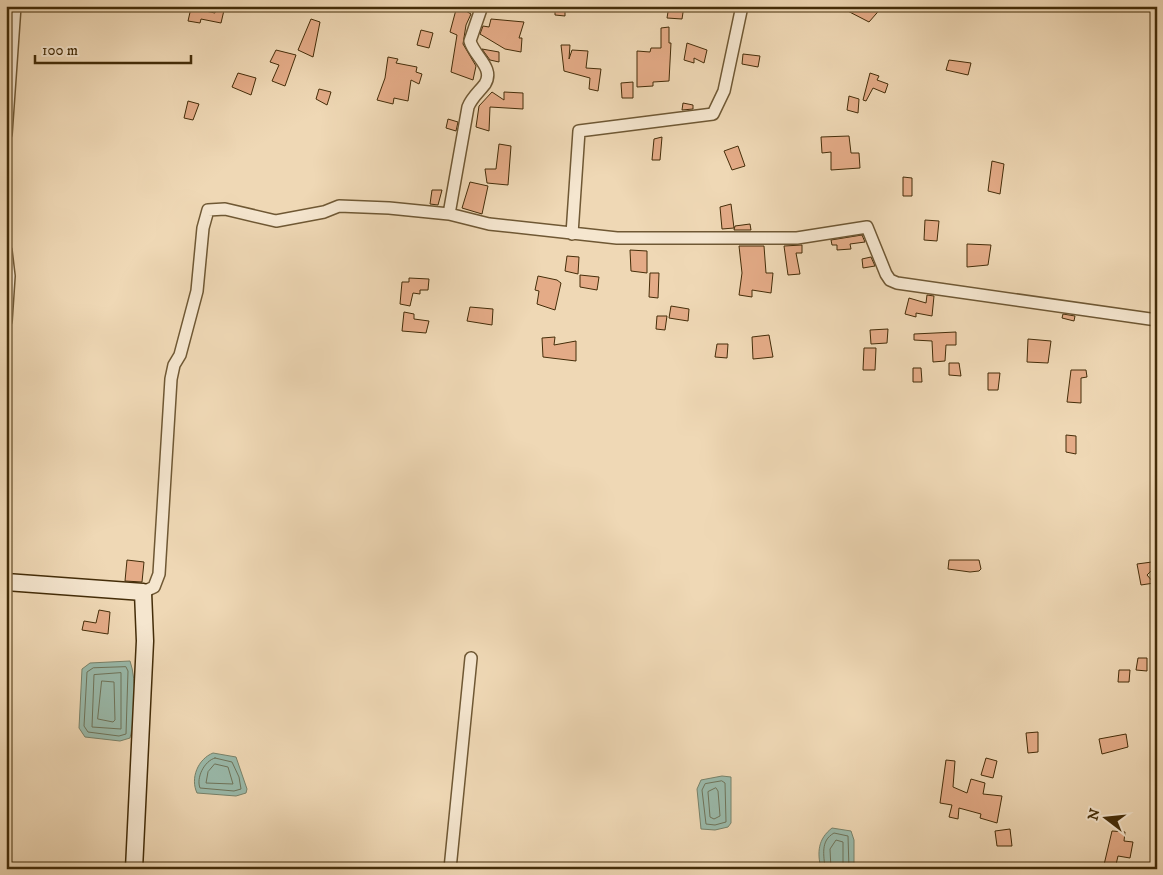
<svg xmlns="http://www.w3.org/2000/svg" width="1163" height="875" viewBox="0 0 1163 875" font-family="'IM FELL DW Pica',serif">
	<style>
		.water { fill: #9abaab; stroke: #78826a }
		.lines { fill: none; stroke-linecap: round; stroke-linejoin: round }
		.shore { stroke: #6f745a; stroke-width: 1 }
		.building { fill: #e4ab87; stroke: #442d09 }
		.minor-casing { stroke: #6f5834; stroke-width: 14 }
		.secondary-casing { stroke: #442d09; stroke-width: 19 }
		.minor { stroke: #f5e6cf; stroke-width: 11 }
		.secondary { stroke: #f5e6cf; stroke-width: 16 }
	</style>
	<rect width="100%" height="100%" fill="#efd8b5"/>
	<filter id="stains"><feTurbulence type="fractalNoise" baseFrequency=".004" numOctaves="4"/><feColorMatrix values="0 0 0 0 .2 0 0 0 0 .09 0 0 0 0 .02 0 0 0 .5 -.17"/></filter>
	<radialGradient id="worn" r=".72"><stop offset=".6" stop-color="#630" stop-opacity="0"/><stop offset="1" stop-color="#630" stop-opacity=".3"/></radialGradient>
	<path class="water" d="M130,661c7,19 5,57 0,77l-10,3 -35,-4 -6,-9 3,-59 8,-6z
		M213,753l23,4 11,32 -1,4 -10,3 -39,-3c-7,-15 1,-34 16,-40z
		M722,776l9,1v46l-3,4 -13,3 -14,-1 -4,-40 4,-9z
		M832,828l19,3 3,9v29h-33c-4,-17 -3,-30 11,-41z"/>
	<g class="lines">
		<path class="shore" d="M126,667l2,4 -2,63 -7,2 -31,-4 -4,-6 3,-54 6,-4z
			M121,673v56l-29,-2 2,-52z
			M102,681l12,1 1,38 -2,2 -15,-3z
			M215,758l17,4 7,15 2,12 -7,2 -34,-3c-4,-10 4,-27 15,-30z
			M215,764l13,3 5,17 -27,-1 2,-11z
			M722,781l3,2 1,39 -11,3 -9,-1 -4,-34 3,-6z
			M716,788l2,3 2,25 -6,3 -4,-2 -2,-25z
			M825,869c-1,-14 -5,-28 9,-36l14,3 1,33
			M831,869l-1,-20 6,-9 7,2v27"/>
	</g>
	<path class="building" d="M216,6h9l-4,17 -20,-4 -1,4 -12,-2 3,-13 24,5z
		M457,6l14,8 -5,11 -3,19 13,22 -3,14 -22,-8 6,-37 -7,-3z
		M555,6h10v10l-10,-1z
		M669,6h15l-2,13 -15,-1z
		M838,6h19l8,4 5,-4h13l-14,16z
		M311,19l9,3 -7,35 -15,-7z
		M491,19l33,3 -5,16h3l-1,14 -16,-3 -25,-15 3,-8 6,1z
		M669,27v16h2l-2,38 -16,1v4l-16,1v-36l13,1 1,-4h10v-20z
		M421,30l12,3 -4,15 -12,-3z
		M687,43l20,7 -3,13 -10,-5v5l-10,-3z
		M561,45h9l-1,14 3,-9 16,1 -2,17 15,1 -3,22 -9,-2 1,-11 -26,-7z
		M482,49l17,3v10l-9,-2z
		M276,50l20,5 -11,31 -13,-5 7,-16 -9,-3z
		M743,54l17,2 -2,11 -16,-3z
		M388,57l10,2 -2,4 21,4 -1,5 6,2 -3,10 -8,-4 -3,21 -14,-3 -1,6 -16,-4 8,-22z
		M949,60l22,3 -3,12 -22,-5z
		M238,73l18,5 -5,17 -19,-8z
		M870,73l9,3 -2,4 11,4 -3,9 -12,-5 -7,13 -3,-1z
		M633,82v16h-11l-1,-15z
		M319,89l12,3 -4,13 -11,-6z
		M492,92l12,8v-8l19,1v16l-33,-2 -1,24 -13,-4 3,-21z
		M849,96l10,3 -1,14 -11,-3z
		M188,101l11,3 -6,16 -9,-2z
		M683,103l10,2v4l-11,1z
		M448,119l10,3 -2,9 -10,-3z
		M849,136l2,17h8l1,15 -29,2v-18l-9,1 -1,-16z
		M662,137l-2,23h-8l2,-21z
		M499,144l12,2 -3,39 -21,-2 -2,-14h11z
		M738,146l7,20 -13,4 -8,-19z
		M992,161l12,3 -4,30 -12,-3z
		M903,177l9,1v18h-9z
		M470,182l18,4 -6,28 -20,-6z
		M432,190h10l-4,15 -8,-1z
		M731,204l3,24 -12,1 -2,-22z
		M925,220l14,1 -2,20 -13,-1z
		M750,224l1,6h-17l1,-4z
		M862,235l3,7 -15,2 1,5 -14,1v-5h-5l-1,-5z
		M967,244l24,1 -3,20 -21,2z
		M802,245v8h-6l4,21 -12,1 -4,-29z
		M739,246h25l2,27h7l-2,20 -19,-3v7l-13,-2 3,-22z
		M630,250l17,1v22l-16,-2z
		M567,256l12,1 -1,17 -13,-3z
		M871,257l4,9 -12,2 -1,-9z
		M650,273h9l-1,25 -9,-1z
		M580,275l19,2 -2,13 -17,-3z
		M538,276l19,4 4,3 -6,27 -18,-6 2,-13 -4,-1z
		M409,278l20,1 -1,11h-8v4l-7,-1 -3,13 -10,-2 2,-22h7z
		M927,295l7,1 -2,20 -16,-3v4l-11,-3 4,-16 17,5z
		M671,306l18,3 -1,12 -19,-3z
		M470,307l23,2 -1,16 -25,-4z
		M404,312l10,2v5l15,2 -3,12 -24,-2z
		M1063,314l12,2 -1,5 -12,-3z
		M657,316h10l-2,14 -9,-1z
		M888,329l-1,14 -16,1 -1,-14z
		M956,332v13h-10l-1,16 -12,1 -1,-21 -18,-1v-6z
		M769,335l4,22 -20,2 -1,-22z
		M555,337l-1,8 22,-4v20l-33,-4 -1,-19z
		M1028,339l23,2 -3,22 -21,-1z
		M717,344h11l-1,14 -12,-1z
		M864,348h12l-1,22h-12z
		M949,363h10l2,13 -12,-1z
		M913,368h8l1,14h-9z
		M1071,370h15l1,7 -6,1v25l-14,-1z
		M988,373h12l-2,17h-10z
		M1066,435l10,1v18l-10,-2z
		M127,560l17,2 -2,20 -17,-1z
		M949,560h30l2,9 -2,2 -9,1 -22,-3z
		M1152,562l1,7 -6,6 7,8 -13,2 -4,-21z
		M99,610l11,2 -2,22 -26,-4 2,-9 12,2z
		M1138,658h9v13l-11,-1z
		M1119,670h11l-1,12h-11z
		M1038,732v20l-10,1 -2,-20z
		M1126,734l2,13 -26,7 -3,-15z
		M986,758l11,3 -4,17 -12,-3z
		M946,760l9,1 -2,26 14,6 4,-14 14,4 -2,11 19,2 -5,27 -17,-5 1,-4 -22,-6 -1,11 -9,-2 3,-12 -12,-2z
		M1010,829l2,17h-15l-2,-15z
		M1112,831l13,1 -1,9 9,1 -3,16 -12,-2 -3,13h-12z"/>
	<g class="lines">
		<g class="minor-casing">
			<path id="minor" d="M6,134l9,-128
				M449,214l19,-107c4,-10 11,-15 17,-23 10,-16 -11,-28 -15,-43l12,-35
				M572,234l7,-103 134,-17 11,-23 18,-85
				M6,251l3,25 -3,45
				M143,592l11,-5 5,-13 12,-195 3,-14 6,-10 17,-64 6,-63 5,-18 17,-1 51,12 48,-9 15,-6 50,2 60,6 40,10 128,14h180l70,-11 19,47 4,6 7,3 260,37
				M450,869l21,-211"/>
		</g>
		<g class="secondary-casing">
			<path id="secondary" d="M6,582l137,10 2,49 -11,228"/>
		</g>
		<use href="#minor" class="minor"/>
		<use href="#secondary" class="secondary"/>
	</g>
	<rect width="1163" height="875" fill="none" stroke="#efd8b5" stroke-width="25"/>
	<rect x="8" y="8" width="1148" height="860" fill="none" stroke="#442d09" stroke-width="2.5"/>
	<rect x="12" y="12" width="1138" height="850" fill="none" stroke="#442d09"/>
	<g transform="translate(1106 818) rotate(286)" stroke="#f5e6cf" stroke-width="4" paint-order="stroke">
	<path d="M0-4L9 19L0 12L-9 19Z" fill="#442d09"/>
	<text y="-8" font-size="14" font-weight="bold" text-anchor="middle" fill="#442d09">N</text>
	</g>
	<path d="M35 55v8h156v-8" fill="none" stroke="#442d09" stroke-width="2.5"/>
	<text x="42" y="55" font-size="15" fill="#442d09" stroke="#f5e6cf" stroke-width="4" paint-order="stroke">100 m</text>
	<rect width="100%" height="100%" filter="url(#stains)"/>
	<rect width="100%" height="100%" fill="url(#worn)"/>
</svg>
